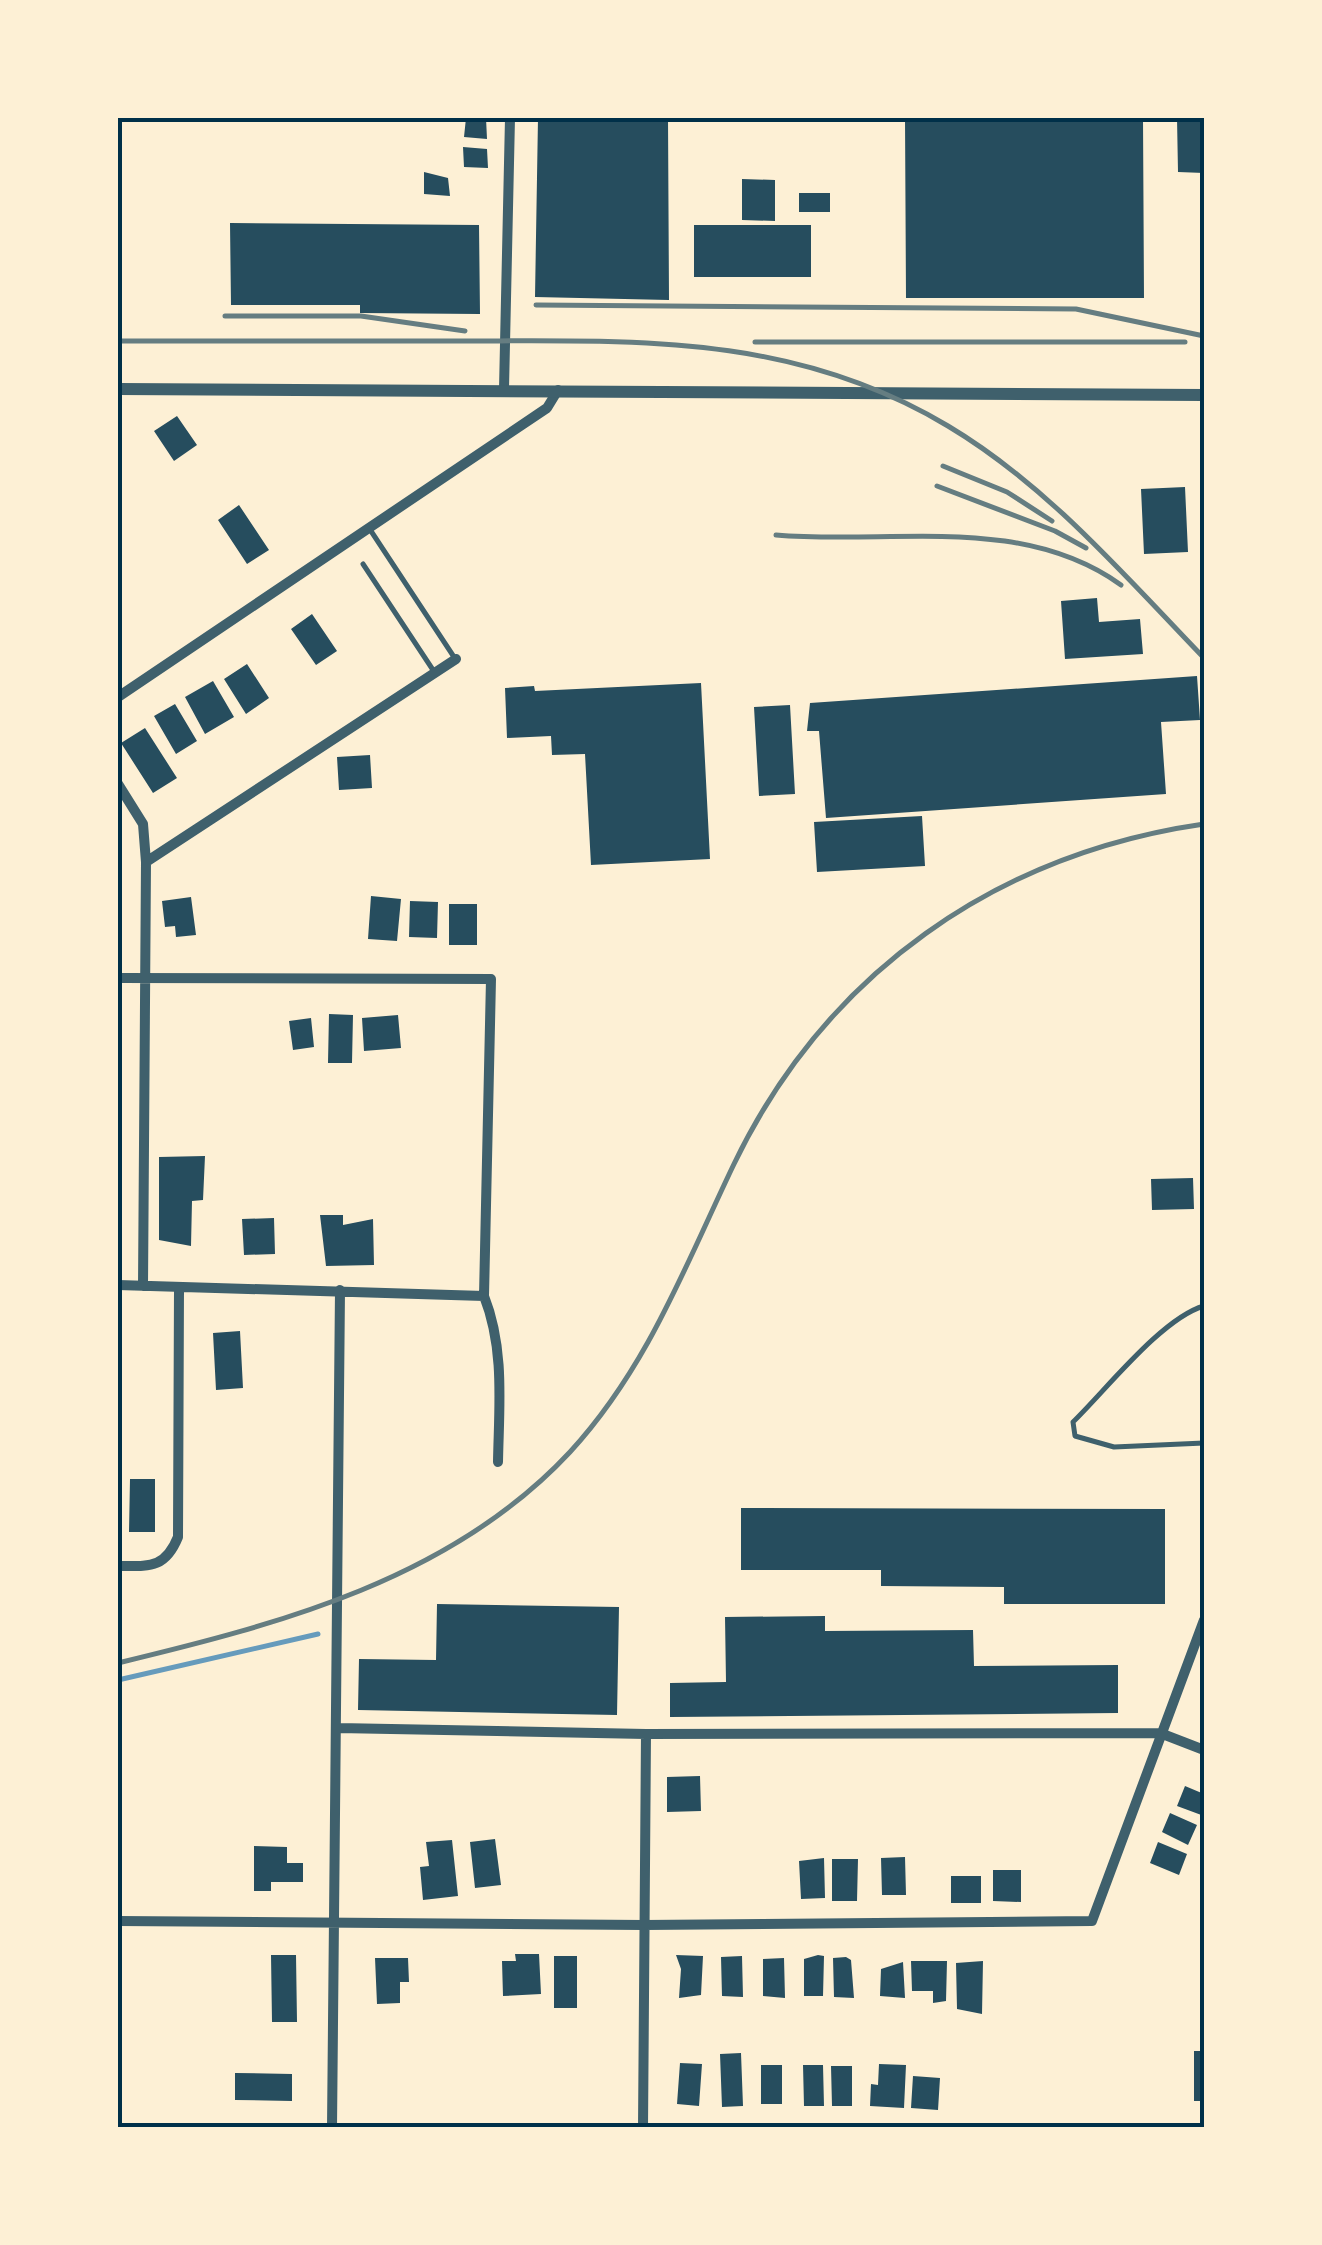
<svg xmlns="http://www.w3.org/2000/svg" width="1322" height="2245" viewBox="0 0 1322 2245" font-family="Literata,serif">
	<style>
		.lines { fill: none; stroke-linecap: round; stroke-linejoin: round }
		.stream { stroke: #669bbc; stroke-width: 5 }
		.building { fill: #264d5e }
		.service { stroke: #3f606c; stroke-width: 5 }
		.minor { stroke: #3f606c; stroke-width: 10 }
		.tertiary { stroke: #3f606c; stroke-width: 12 }
		.rail { stroke: #657d81; stroke-width: 5 }
		.neatline { fill: none; stroke: #003049; stroke-width: 4 }
	</style>
	<rect width="100%" height="100%" fill="#fdf0d5"/>
	<g class="lines">
		<path class="stream" d="M118,1680l200,-46"/>
	</g>
	<path class="building" d="M466,118h20l1,21 -23,-2z
		M538,118h130l1,182 -134,-3z
		M905,118h238l1,180h-238z
		M1177,118h27v55l-26,-1z
		M463,147l24,2 1,19 -24,-1z
		M424,172l24,6 2,18 -26,-2z
		M742,179l33,1v41l-33,-1z
		M799,193h31v19h-31z
		M230,223l249,2 1,89 -120,-1v-8h-129z
		M694,225h117v52h-117z
		M177,416l20,29 -23,16 -20,-30z
		M1185,487l3,65 -44,2 -3,-65z
		M239,505l30,45 -22,14 -29,-44z
		M1097,598l2,24 41,-3 3,35 -78,5 -4,-58z
		M312,614l25,37 -21,14 -25,-36z
		M247,664l22,34 -23,16 -22,-35z
		M1197,676l3,44 -39,2 5,72 -340,24 -7,-87h-12l3,-28z
		M213,681l21,36 -29,17 -20,-37z
		M701,683l9,176 -119,6 -6,-111 -33,1 -1,-19 -44,2 -2,-50 29,-2 1,5z
		M175,704l22,37 -21,13 -22,-38z
		M790,705l5,89 -36,2 -5,-89z
		M145,728l32,50 -24,15 -32,-50z
		M370,755l2,33 -33,2 -2,-33z
		M922,816l3,50 -108,6 -3,-50z
		M371,896l30,3 -4,42 -29,-2z
		M191,897l5,38 -20,2 -1,-11 -10,1 -3,-26z
		M410,901l28,1 -1,36 -28,-1z
		M449,904h28v41h-28z
		M329,1014l24,1 -1,48h-24z
		M398,1015l3,33 -37,3 -2,-33z
		M311,1018l3,29 -21,3 -4,-29z
		M205,1156l-2,44 -11,1 -1,45 -32,-6v-83z
		M1193,1178l1,31 -42,1 -1,-31z
		M320,1215h23v10l30,-6 1,46 -48,1z
		M274,1218l1,36 -31,1 -2,-36z
		M240,1331l3,57 -27,2 -3,-57z
		M130,1479h25v53h-26z
		M741,1508l424,1v95h-161v-17l-123,-1v-16h-140z
		M437,1604l182,3 -2,108 -259,-5 1,-51 77,1z
		M825,1616v15l148,-1 1,36 144,-1v48l-448,4v-34l56,-1 -1,-65z
		M700,1776l1,35 -34,1v-35z
		M1185,1786l19,8v22l-27,-10z
		M1170,1813l27,12 -9,20 -26,-13z
		M495,1839l6,46 -26,3 -5,-46z
		M452,1840l6,56 -35,4 -3,-33 9,-1 -3,-24z
		M1158,1842l29,12 -8,21 -29,-12z
		M254,1846l33,1v16h16v19h-32v9h-17z
		M905,1857l1,38h-24l-1,-37z
		M824,1858l1,40 -24,1 -2,-38z
		M832,1859h26l-1,42h-25z
		M993,1870h28v32l-28,-1z
		M951,1876h30v27h-30z
		M515,1954h24l2,40 -38,2 -1,-35h14z
		M271,1955h25l1,67h-25z
		M676,1955l27,1 -2,39 -22,3 2,-29z
		M818,1955l6,1 -1,40h-19v-37z
		M554,1956h23v52h-23z
		M742,1956l1,41 -21,-1 -1,-39z
		M846,1957l5,3 3,38 -20,-1 -1,-39z
		M375,1958h33l1,24h-9v21l-23,1z
		M784,1958l1,40 -22,-2v-37z
		M911,1961h36l-1,40 -13,2v-12h-21z
		M983,1961l-1,53 -25,-5 -1,-46z
		M903,1962l2,36 -25,-2 1,-27z
		M1194,2051h10v50h-10z
		M741,2053l2,53 -21,1 -2,-53z
		M680,2063l22,1 -3,42 -22,-2z
		M879,2064l27,1 -2,43 -34,-2 1,-22 7,1z
		M761,2065h21v39h-21z
		M803,2065h20l1,41h-20z
		M831,2066h21v40h-20z
		M235,2073l57,1v27l-57,-1z
		M913,2076l27,2 -2,32 -27,-2z"/>
	<g class="lines">
		<path class="service" d="M369,528l85,129
			M363,564l72,109
			M1204,1306c-42,12 -98,84 -131,116l2,14 39,11 90,-4"/>
		<path class="minor" d="M504,389l6,-271
			M118,697l429,-289 11,-18
			M118,784l25,40 3,38 -3,424
			M146,862l310,-203
			M118,978l373,1 -7,317
			M118,1285l366,11c21,53 15,110 14,166
			M118,1566c31,0 47,3 60,-29l1,-249
			M338,1728l308,6 514,-1 44,17
			M118,1921l526,4 448,-4 112,-301
			M332,2128l8,-838
			M643,2128l3,-394"/>
		<path class="tertiary" d="M118,389l1086,6"/>
		<path class="rail" d="M536,305l540,4 128,27
			M225,316h136l104,15
			M118,341c113,0 226,0 339,0 175,0 334,-9 491,85 99,59 176,149 256,232
			M755,342h430
			M943,466l64,26 45,29
			M937,486l118,45 31,17
			M776,535c115,10 245,-22 345,50
			M118,1663c162,-39 334,-84 452,-211 78,-85 115,-186 164,-288 92,-191 262,-310 470,-340"/>
	</g>
	<rect width="1322" height="2245" fill="none" stroke="#fdf0d5" stroke-width="240"/>
	<rect x="120" y="120" width="1082" height="2005" class="neatline"/>
</svg>
